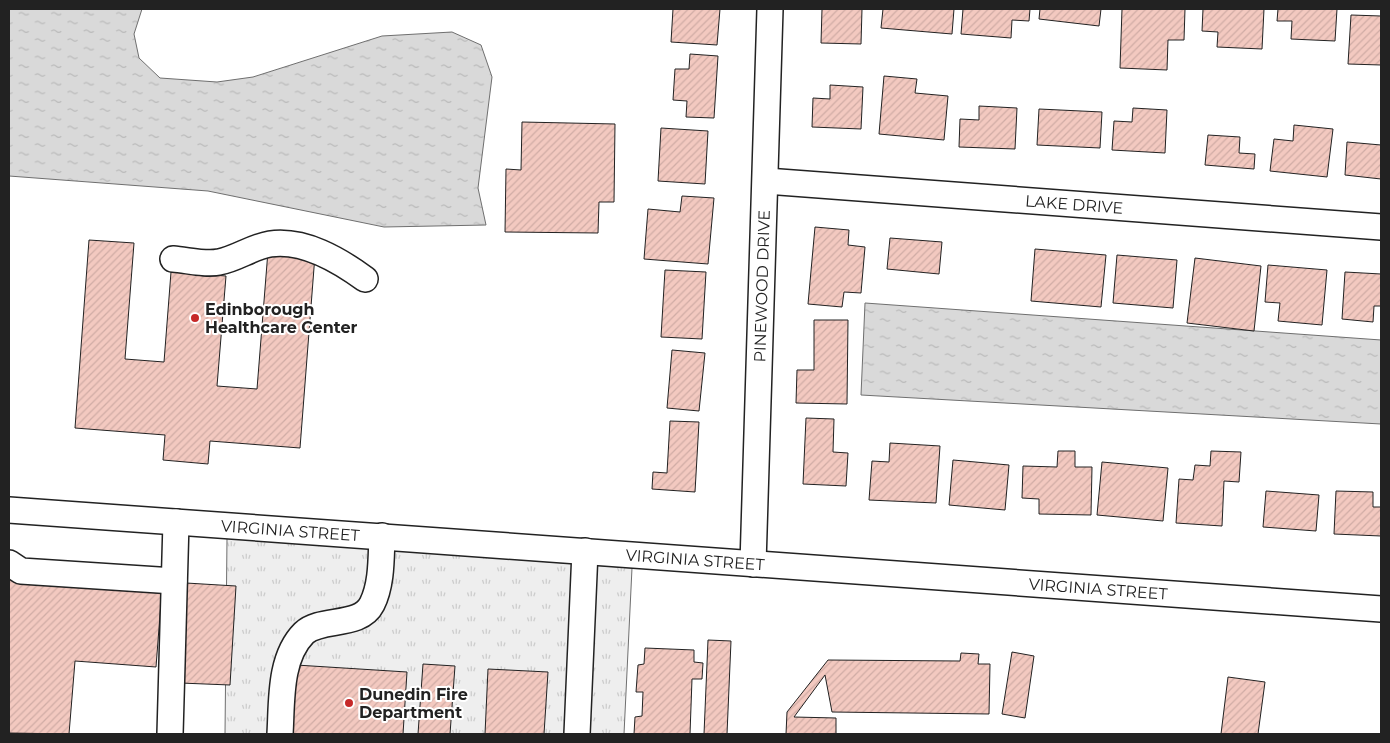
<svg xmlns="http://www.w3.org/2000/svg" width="1390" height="743" viewBox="0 0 1390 743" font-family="Montserrat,sans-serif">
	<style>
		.park { fill: url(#park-tufts); stroke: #6f6f6f }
		.water { fill: url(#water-ripples); stroke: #6f6f6f }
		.building { fill: url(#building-hatch); stroke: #222 }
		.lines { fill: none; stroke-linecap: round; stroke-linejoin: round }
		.minor-casing { stroke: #222; stroke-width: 28 }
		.minor { stroke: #fff; stroke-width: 25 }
		.poi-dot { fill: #c62828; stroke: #fff; stroke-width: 2 }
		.labels { text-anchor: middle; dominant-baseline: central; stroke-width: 4; stroke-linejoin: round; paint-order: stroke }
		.street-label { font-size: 16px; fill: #222; stroke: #fff }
		.poi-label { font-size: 16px; font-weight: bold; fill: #222; stroke: #fff; text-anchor: start }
	</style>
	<defs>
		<pattern id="park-tufts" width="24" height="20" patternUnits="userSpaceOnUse" patternTransform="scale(1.25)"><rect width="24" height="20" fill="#eee"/><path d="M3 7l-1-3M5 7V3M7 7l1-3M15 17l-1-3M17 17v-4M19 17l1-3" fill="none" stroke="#ccc"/></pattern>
		<pattern id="water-ripples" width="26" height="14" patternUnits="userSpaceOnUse" patternTransform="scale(1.25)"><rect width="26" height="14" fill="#d9d9d9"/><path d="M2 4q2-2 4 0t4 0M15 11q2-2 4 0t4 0" fill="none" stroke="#bababa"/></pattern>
		<pattern id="building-hatch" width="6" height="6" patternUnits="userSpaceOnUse" patternTransform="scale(1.25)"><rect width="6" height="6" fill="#f3c9c0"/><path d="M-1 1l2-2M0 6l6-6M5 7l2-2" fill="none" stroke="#d0aca5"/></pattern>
	</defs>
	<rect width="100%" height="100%" fill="#fff"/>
	<path class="park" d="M227,538l405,30 -8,166h-399z"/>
	<path class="water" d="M9,9h133l-8,25 5,24 21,20 57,4 36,-5 129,-41 70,-4 29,13 11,32 -14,111 8,37 -102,2 -176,-36 -199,-15z
		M865,303l516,37v84l-520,-29z"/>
	<path class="building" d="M673,9h47l-3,36 -46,-3z
		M822,9h40l-1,35 -40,-1z
		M883,9h71l-2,25 -71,-6z
		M963,9h67l-1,12 -17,-1 -1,18 -50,-4z
		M1040,9h61l-2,17 -60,-7z
		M1122,9h63l-1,31h-16l-1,30 -47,-2z
		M1203,9h61l-2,40 -45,-2 1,-15 -16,-1z
		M1278,9h59l-2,32 -44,-2 1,-18h-15z
		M1351,15l30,1v49l-33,-1z
		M690,54l28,2 -4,62 -28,-1 1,-16 -14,-1 2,-31h14z
		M884,76l33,3 -2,14 33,3 -4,44 -65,-6z
		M830,85l33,2 -2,42 -49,-2 1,-29 17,1z
		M979,106l38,2 -2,41 -56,-2 1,-28 19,1z
		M1133,108l34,2 -2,43 -53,-3 2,-29 18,1z
		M1039,109l63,3 -2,36 -63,-3z
		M522,122l93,2 -1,78h-15l-1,31 -93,-1 1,-63 15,1z
		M1294,125l39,4 -6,48 -57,-6 4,-32 19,2z
		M661,128l47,3 -3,53 -47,-3z
		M1208,135l32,2 -1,16 16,1 -1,15 -49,-4z
		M1347,142l34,3v34l-36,-4z
		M682,196l32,2 -6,66 -64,-5 4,-50 32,3z
		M815,227l34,3 -1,15 17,2 -4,46 -17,-1 -2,15 -34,-3z
		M890,238l52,4 -3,32 -52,-5z
		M89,240l45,3 -9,116 39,3 7,-90 55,4 -9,110 40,3 11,-138 47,4 -15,193 -90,-7 -2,23 -45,-4 2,-25 -90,-7z
		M1035,249l71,6 -5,52 -70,-6z
		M1117,255l60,5 -4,48 -60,-5z
		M1195,258l66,8 -7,65 -67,-8z
		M1268,265l59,5 -5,55 -44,-4 2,-18 -15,-1z
		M665,270l41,2 -4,67 -41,-2z
		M1345,272l36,2v32h-7l-1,16 -31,-3z
		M814,320h34l-1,84 -51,-1 1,-33h17z
		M672,350l33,3 -6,58 -32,-3z
		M806,418l28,1 -1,33 15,1 -2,33 -43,-2z
		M670,421l29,1 -4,70 -43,-3 1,-17 14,1z
		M890,443l50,3 -4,57 -67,-3 3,-39 17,1z
		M1058,451h17v16h17l-1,48 -52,-1v-15l-17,-1 1,-32 34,1z
		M1211,451l30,1 -2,30 -15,-1 -2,45 -46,-3 3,-44 14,1 2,-15 15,1z
		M953,460l56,5 -4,45 -56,-5z
		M1102,462l66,6 -5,53 -66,-6z
		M1266,491l53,4 -3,36 -53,-4z
		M1336,491l37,1v15h8v29l-47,-2z
		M9,578l153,11 -6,78 -81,-6 -6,73 -60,-1z
		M186,583l50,3 -6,99 -50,-2z
		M708,640l23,1 -4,93h-23z
		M645,648l49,2v12l9,1 -1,16h-10l-2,55h-56l1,-17 7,-1 1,-24h-7l2,-27 6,-1z
		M1012,652l22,4 -9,62 -23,-4z
		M961,653l18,1 -1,10h12l-1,50 -157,-2 -7,-37 -31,42 42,1v16h-50l1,-22 41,-52 132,1z
		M423,664l32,2 -5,68h-32z
		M296,665l111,7 -4,62h-111z
		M488,669l60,3 -4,62h-59z
		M1228,677l37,5 -7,52h-37z"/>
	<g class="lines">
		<g class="minor-casing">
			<g id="minor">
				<path id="s1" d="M766,181l615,46"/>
				<path d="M173,259c14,1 33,6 46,3 17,-3 33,-15 51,-18 34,-5 69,16 95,35"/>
				<path id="s2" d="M9,510l1372,99"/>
				<path d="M9,563l12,8 153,10"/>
				<path id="s3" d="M753,564l17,-555"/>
				<path d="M170,734l6,-212"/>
				<path d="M280,734c2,-32 -1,-76 24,-101 17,-16 56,-5 68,-29 10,-20 9,-46 10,-68"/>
				<path d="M577,734l8,-183"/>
			</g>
		</g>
		<use href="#minor" class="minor"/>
	</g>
	<g class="poi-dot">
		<circle cx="195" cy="318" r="5"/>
		<circle cx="349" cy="703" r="5"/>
	</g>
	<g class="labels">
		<g class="street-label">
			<text stroke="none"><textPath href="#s1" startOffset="309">LAKE DRIVE</textPath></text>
			<text stroke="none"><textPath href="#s3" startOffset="278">PINEWOOD DRIVE</textPath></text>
			<text stroke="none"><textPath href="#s2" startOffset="282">VIRGINIA STREET</textPath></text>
			<text stroke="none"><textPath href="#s2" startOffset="688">VIRGINIA STREET</textPath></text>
			<text stroke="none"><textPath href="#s2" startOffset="1092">VIRGINIA STREET</textPath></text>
		</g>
		<g class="poi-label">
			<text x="205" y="309">Edinborough<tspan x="205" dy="18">Healthcare Center</tspan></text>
			<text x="359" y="694">Dunedin Fire<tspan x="359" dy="18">Department</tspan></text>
		</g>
	</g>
	<rect width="1390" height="743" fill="none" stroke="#222222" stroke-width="20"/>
</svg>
